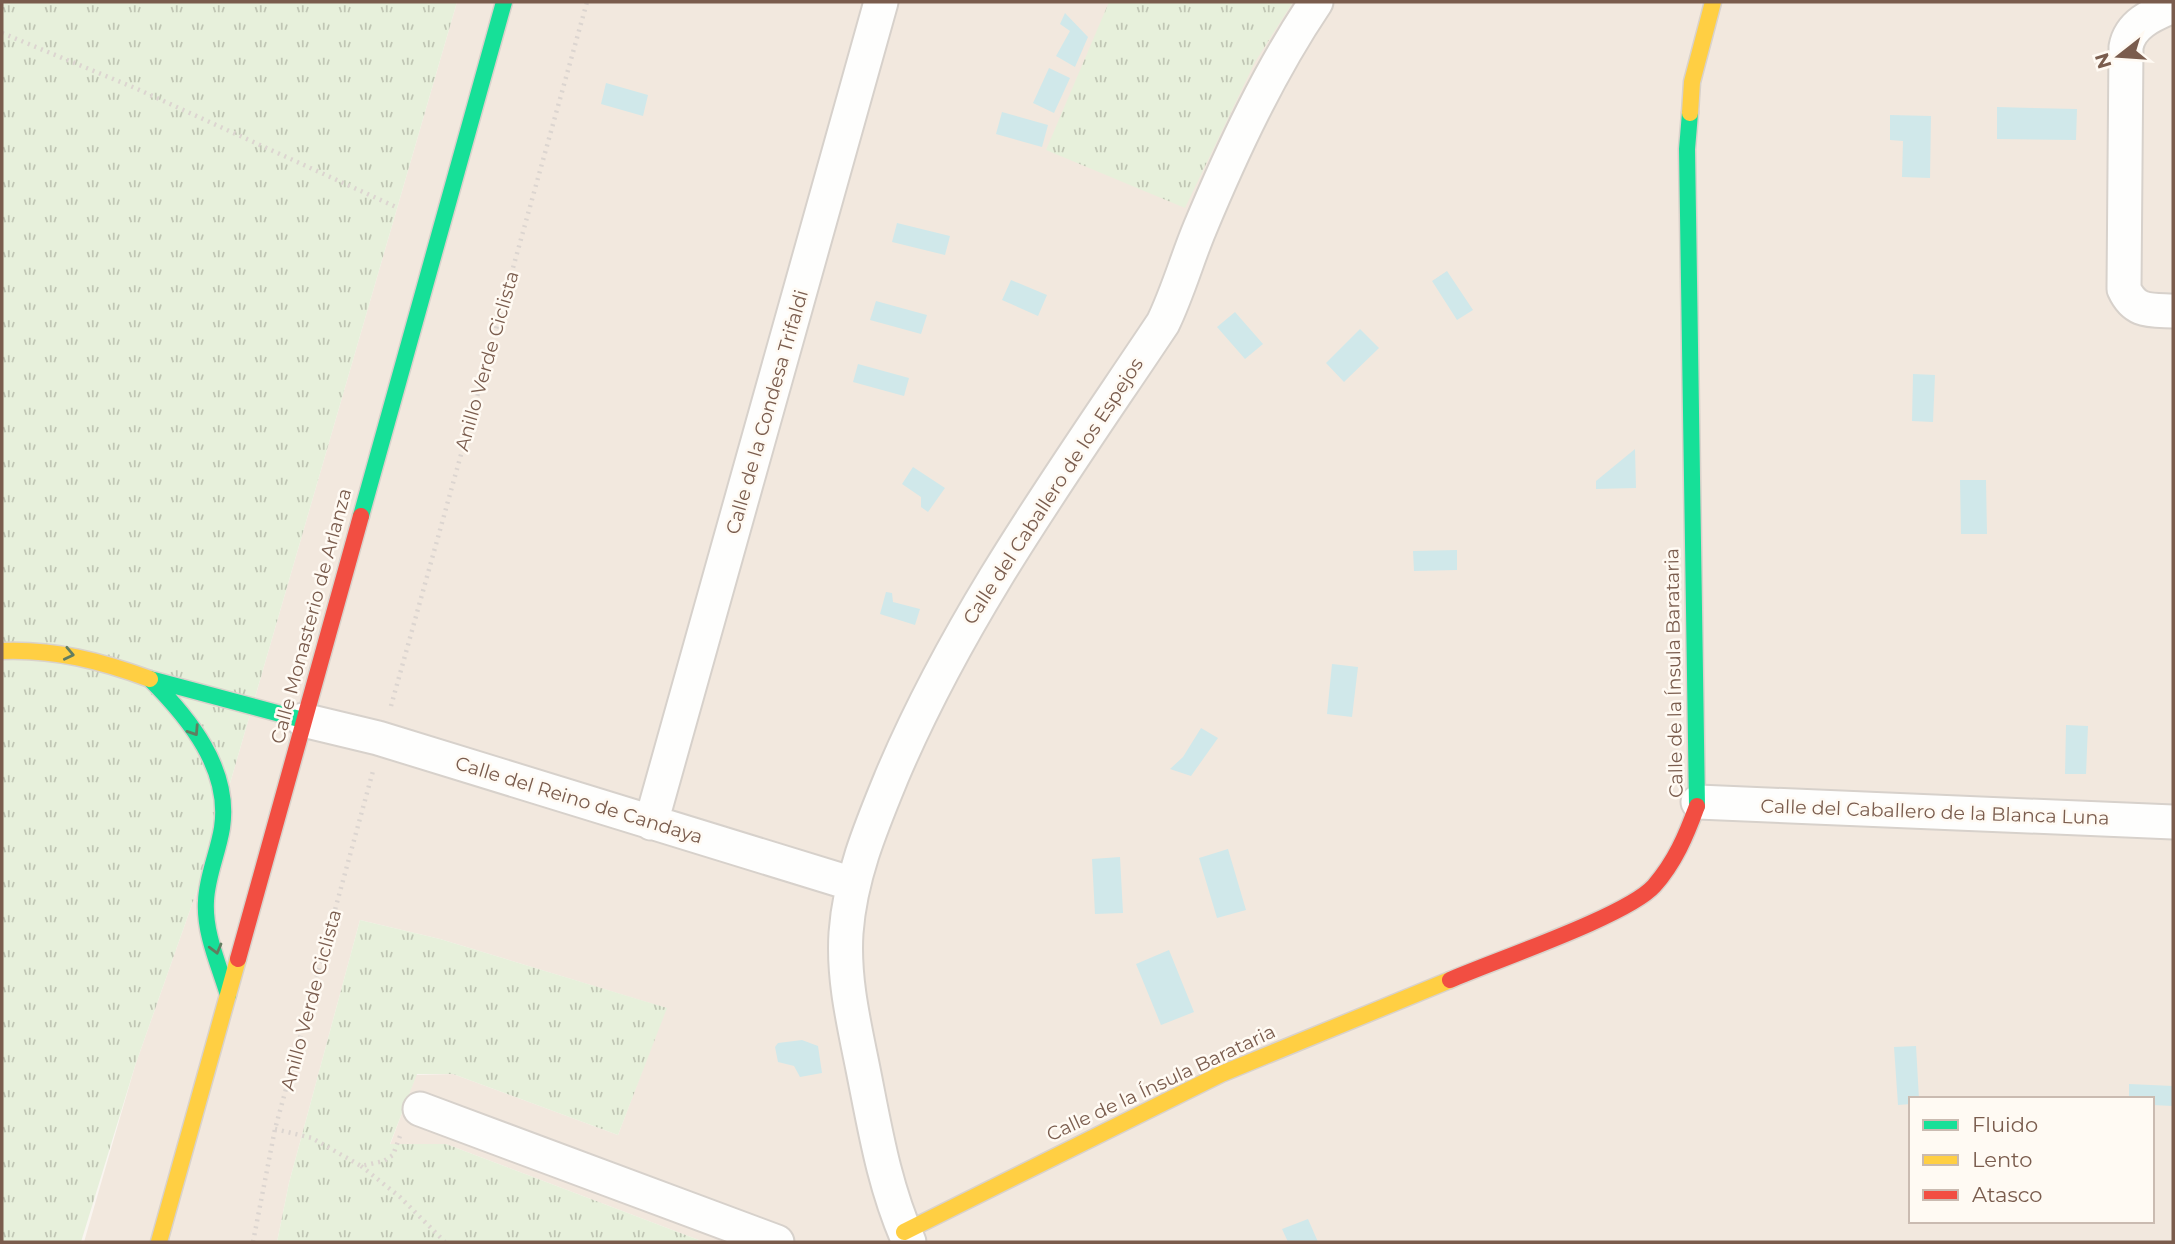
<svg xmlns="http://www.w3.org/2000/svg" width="2175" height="1244" viewBox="0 0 2175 1244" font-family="Montserrat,sans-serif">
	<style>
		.residential { fill: #f2e8de; fill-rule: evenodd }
		.grass { fill: url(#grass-tufts) }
		.water { fill: #d0e8ea }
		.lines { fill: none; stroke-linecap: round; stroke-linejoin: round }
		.street-casing { stroke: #d7d1cb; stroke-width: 37 }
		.fast-casing { stroke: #d9d2cb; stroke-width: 19 }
		.slow-casing { stroke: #d9d2cb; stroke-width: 19 }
		.jam-casing { stroke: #d9d2cb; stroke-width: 19 }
		.path { stroke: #dcd5d0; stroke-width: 4.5; stroke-dasharray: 2 5; stroke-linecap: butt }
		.street { stroke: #fefefd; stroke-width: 33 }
		.fast { stroke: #16e098; stroke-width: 16 }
		.slow { stroke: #ffcf43; stroke-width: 16 }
		.jam { stroke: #f24e42; stroke-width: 16 }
		.oneway { stroke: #617d60 }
		.labels { text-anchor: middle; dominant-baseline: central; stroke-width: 5; stroke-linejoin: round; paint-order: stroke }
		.street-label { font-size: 19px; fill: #7a5c4d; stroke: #fffaf3 }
	</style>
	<defs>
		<pattern id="grass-tufts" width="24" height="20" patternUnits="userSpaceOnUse" patternTransform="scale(1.75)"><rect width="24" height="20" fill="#e7f0db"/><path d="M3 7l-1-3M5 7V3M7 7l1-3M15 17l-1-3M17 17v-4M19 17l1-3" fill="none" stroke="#c0c6b4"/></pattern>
	</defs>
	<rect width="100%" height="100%" fill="#f9f5f0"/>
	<path class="residential" d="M457,2h1716v1240h-1469l-258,-98 -56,1 26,-70 37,-1 165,61 48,-127 -226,-69 -80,-19 -71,263 -12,59h-193l51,-176 73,-207zM1911,1099h241v122h-241z"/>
	<path class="grass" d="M2,2h455l-249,857 -73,207 -54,176h-79z
		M1109,2h184l-38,60 -70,146 -139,-58z
		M360,920l80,19 227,69 -49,127 -165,-61h-36l-27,70h56l258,98h-427l12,-59z"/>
	<path class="water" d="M1065,13l23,24 -13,30 -19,-11 14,-25 -10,-7z
		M1049,68l21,10 -16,35 -21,-10z
		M606,83l42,12 -5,21 -42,-12z
		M1997,107l80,2 -1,31 -79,-1z
		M1002,112l46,13 -6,22 -46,-13z
		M1890,115l41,1 -1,62 -28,-1 1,-36 -13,-1z
		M897,223l53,13 -5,19 -53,-13z
		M1447,271l26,39 -16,10 -25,-39z
		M1011,280l36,15 -9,21 -36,-16z
		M876,301l51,14 -6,19 -51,-14z
		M1235,312l28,32 -18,15 -28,-32z
		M1360,329l19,19 -35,34 -18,-19z
		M858,364l51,14 -5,18 -51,-14z
		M1913,374l22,1 -2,47 -21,-1z
		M1635,449l1,39 -40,1v-8z
		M913,467l32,21 -17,24 -7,-5v-10l-19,-13z
		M1960,480h26l1,54h-26z
		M1457,550v20l-43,1 -1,-20z
		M886,592l6,1 1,9 27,7 -5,16 -35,-11z
		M1332,664l26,3 -6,50 -25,-3z
		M2066,725l22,1 -2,48h-21z
		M1201,728l17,10 -27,38 -21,-7 13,-12z
		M1228,849l18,61 -29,8 -18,-60z
		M1120,857l3,56 -28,1 -3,-55z
		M1169,950l25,62 -33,13 -25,-61z
		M802,1040l16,6 4,27 -22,4 -6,-11 -16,-4 -3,-15 3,-4z
		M1916,1046l3,53h-8v5l-13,1 -4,-58z
		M2129,1084l44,2v20l-21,-1v-6h-23z
		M1308,1219l10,23h-30l-6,-13z"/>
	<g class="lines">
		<g class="street-casing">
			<path id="street" d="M2173,6c-21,9 -43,18 -47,41l-2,242c11,24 26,21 49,22
				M303,720l75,18 475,146
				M1698,802l475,20
				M651,823l230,-821
				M420,1109l357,133
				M909,1242c-25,-56 -34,-113 -46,-173 -9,-45 -20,-90 -17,-136 4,-56 25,-106 46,-157 69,-163 173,-306 271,-453 15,-31 24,-64 37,-95 33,-79 69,-156 116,-226"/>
		</g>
		<g class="fast-casing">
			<path id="fast" d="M1690,113l-3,36 10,657
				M361,516l143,-514
				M150,679c39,39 81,90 72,149 -4,25 -15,48 -16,73 -2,32 13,64 22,94
				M150,679l153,41"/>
		</g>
		<g class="slow-casing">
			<path id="slow" d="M1690,113l2,-31 21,-80
				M2,651c53,-2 99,10 148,28
				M904,1232l317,-158 229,-94
				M159,1242l79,-283"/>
		</g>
		<g class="jam-casing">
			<path id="jam" d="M238,959l123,-443
				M1450,980c43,-19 177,-64 204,-94 21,-24 32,-50 43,-80"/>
		</g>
		<path class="path" d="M2,33l133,55 261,119
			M391,706l196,-704
			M275,1129l37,9 49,28 23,-5 9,-6 7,-19
			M361,1166l39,31 45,45
			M253,1242l22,-113 98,-358"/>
		<use href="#street" class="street"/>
		<use href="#fast" class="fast"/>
		<use href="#slow" class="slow"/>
		<use href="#jam" class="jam"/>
	</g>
	<defs><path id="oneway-chevron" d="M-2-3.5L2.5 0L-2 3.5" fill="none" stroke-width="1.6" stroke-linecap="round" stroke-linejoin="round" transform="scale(1.75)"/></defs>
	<g class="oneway">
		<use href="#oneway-chevron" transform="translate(69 654) rotate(12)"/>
		<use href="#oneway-chevron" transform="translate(194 731) rotate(57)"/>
		<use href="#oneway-chevron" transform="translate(216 949) rotate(75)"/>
	</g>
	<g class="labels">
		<g class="street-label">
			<text transform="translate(487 361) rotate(-74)">Anillo Verde Ciclista</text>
			<text transform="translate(767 412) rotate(-74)">Calle de la Condesa Trifaldi</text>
			<text transform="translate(1053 491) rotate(-57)">Calle del Caballero de los Espejos</text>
			<text transform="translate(311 616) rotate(-75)">Calle Monasterio de Arlanza</text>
			<text transform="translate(1674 673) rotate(-91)">Calle de la Ínsula Barataria</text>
			<text transform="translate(579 800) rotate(17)">Calle del Reino de Candaya</text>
			<text transform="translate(1935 812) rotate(2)">Calle del Caballero de la Blanca Luna</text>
			<text transform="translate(311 1000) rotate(-75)">Anillo Verde Ciclista</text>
			<text transform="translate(1161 1083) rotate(-25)">Calle de la Ínsula Barataria</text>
		</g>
	</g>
	<rect width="2175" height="1244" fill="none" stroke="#7a5c4d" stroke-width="7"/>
	<rect x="1909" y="1097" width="245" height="126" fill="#fffaf3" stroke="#cabbb1" stroke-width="2"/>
	<rect x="1923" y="1120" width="35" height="10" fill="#16e098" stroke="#cabbb1" stroke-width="2"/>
	<text x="1972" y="1132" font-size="21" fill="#7a5c4d">Fluido</text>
	<rect x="1923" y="1155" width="35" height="10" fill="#ffcf43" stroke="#cabbb1" stroke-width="2"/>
	<text x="1972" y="1167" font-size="21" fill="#7a5c4d">Lento</text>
	<rect x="1923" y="1190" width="35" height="10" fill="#f24e42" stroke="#cabbb1" stroke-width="2"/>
	<text x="1972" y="1202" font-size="21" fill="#7a5c4d">Atasco</text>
	<g transform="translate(2119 56) rotate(253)" stroke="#fffaf3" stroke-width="5" paint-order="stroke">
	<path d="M0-5L12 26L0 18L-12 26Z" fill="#7a5c4d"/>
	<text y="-10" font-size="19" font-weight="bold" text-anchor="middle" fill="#7a5c4d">N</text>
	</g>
</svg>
